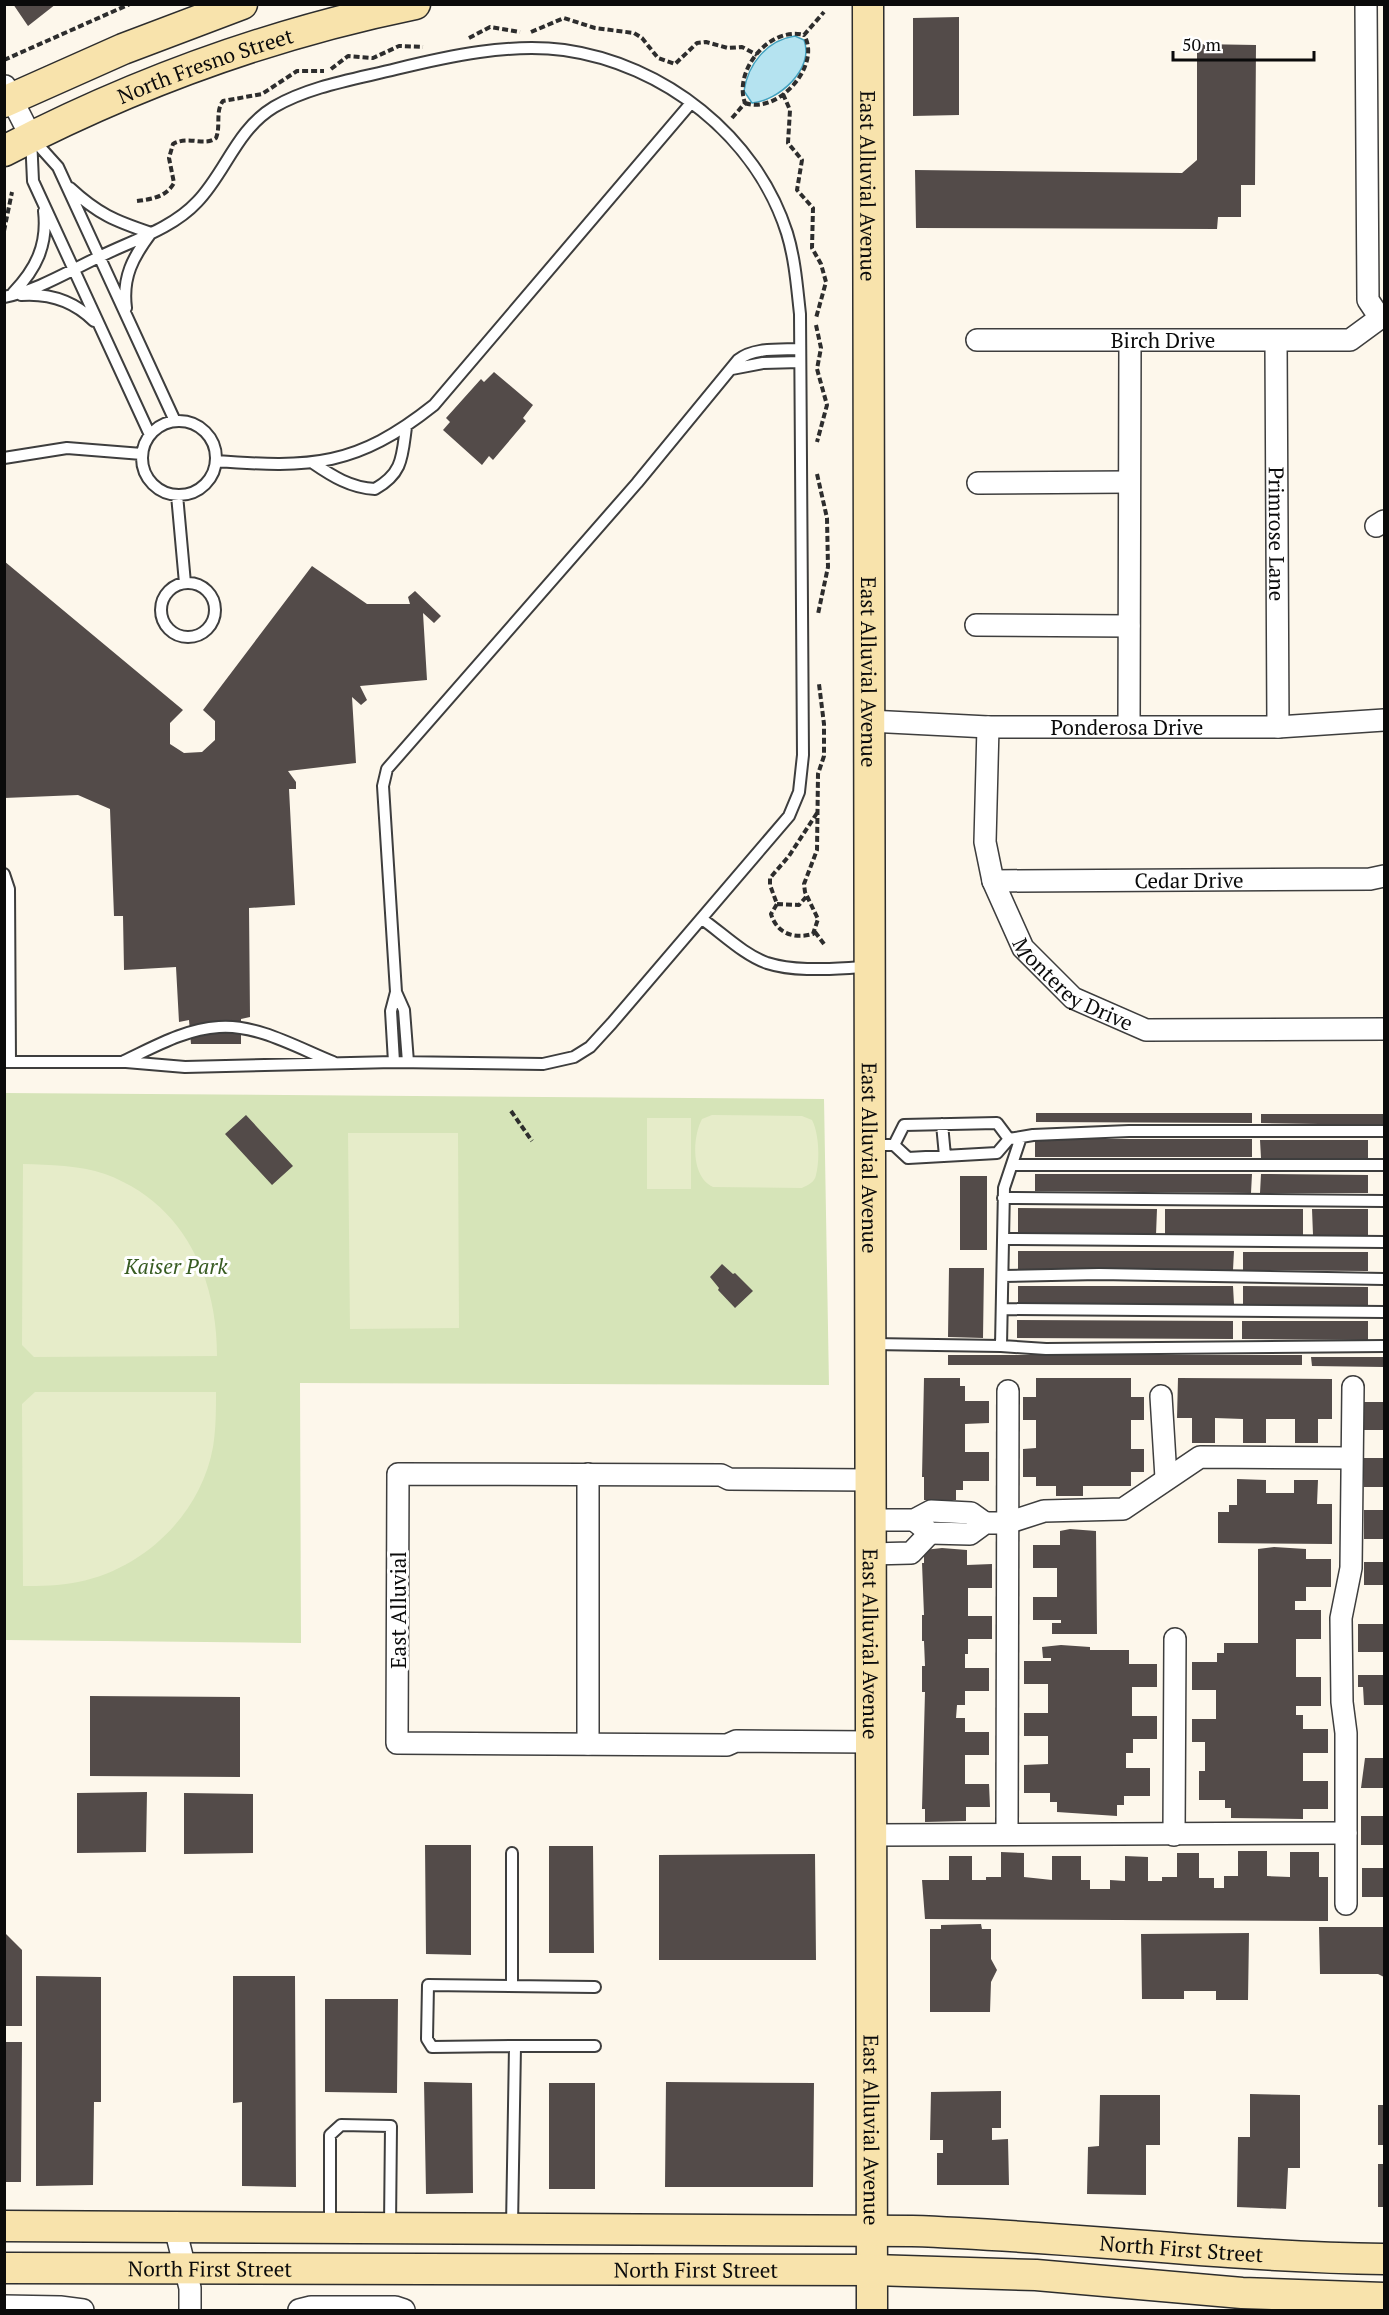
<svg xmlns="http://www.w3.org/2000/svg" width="1389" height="2315" viewBox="0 0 1389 2315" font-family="'PT Serif',serif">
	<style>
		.green { fill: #d6e4b8 }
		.pitch { fill: #e6ecc9 }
		.water { fill: #b5e3f0; stroke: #42a2c0; stroke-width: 1.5 }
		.building { fill: #534b49 }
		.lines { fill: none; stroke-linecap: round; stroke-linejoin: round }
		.service-casing { stroke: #3e3e3e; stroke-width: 14 }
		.minor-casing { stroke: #3e3e3e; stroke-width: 24 }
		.secondary-casing { stroke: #2d2d2d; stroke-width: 33 }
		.path { stroke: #2d2d2d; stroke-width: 4; stroke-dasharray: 6 3; stroke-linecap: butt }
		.service { stroke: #fff; stroke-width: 10 }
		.minor { stroke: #fff; stroke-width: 21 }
		.secondary { stroke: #f8e3ac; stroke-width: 30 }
		.labels { text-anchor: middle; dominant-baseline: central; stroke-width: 6; stroke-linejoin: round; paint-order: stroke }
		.street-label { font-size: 21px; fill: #0b0b0b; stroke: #fff }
		.park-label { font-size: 21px; font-style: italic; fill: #385c22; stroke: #fff }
	</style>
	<rect width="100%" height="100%" fill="#fdf7eb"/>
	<path class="green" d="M5,1093l819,6 5,286 -529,-2 1,260 -296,-3z"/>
	<path class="pitch" d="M712,1115l90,1 10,4c7,13 8,40 4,55 -1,7 -8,10 -14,13l-89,-1c-22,-10 -21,-49 -11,-68z
		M647,1118h44v71h-44z
		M348,1133h110l1,195 -109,1z
		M23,1164c27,1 56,1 82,10 79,29 112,103 112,182l-183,1 -12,-12z
		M35,1392h181c0,18 0,37 -3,55 -12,67 -69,122 -135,135 -19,4 -37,4 -55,4l-1,-182z"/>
	<path class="water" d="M795,36l9,4c11,29 -26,61 -52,63l-8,-12c4,-27 23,-51 51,-55z"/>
	<path class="building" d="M13,4h43l-28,22z
		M959,17v98l-46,1v-98z
		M1197,44l59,1 -1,140h-14v32h-23l-1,12 -301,-1 -1,-58 267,3 15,-13z
		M494,372l39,33 -10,13 3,3 -33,39 -4,-4 -7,9 -39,-35 7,-8 -4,-4 35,-39 3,3z
		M4,561l179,149 -13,13v21l14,9 18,-1 13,-12v-19l-12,-11 109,-144 55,38h43l-2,-7 7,-6 26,25 -7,7 -11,-10 4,67 -67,6 7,14 -6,5 -9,-8 4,66 -68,8 8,11v7h-7l6,116 -46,3 1,109 -9,2v25h-50l-2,-24 -10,2 -3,-55 -52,3 -1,-54h-9l-4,-107 -32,-14 -74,3z
		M1036,1113h216v10l-216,-1z
		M1261,1114h123v11l-123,-2z
		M246,1115l47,51 -21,19 -47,-51z
		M1035,1139h217v18h-217z
		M1260,1140h108v19l-107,-1z
		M1035,1174h217l-1,19 -216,-2z
		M1261,1174l107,1v18h-108z
		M960,1176h27v74h-27z
		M1018,1208l139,1 -1,26h-138z
		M1165,1209h138v27l-138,-1z
		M1312,1209h56v27l-55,-1z
		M1018,1251h216l-1,19 -215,-1z
		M1243,1252h125v19l-125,-1z
		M722,1264l11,10 2,-1 18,18 -18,17 -17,-18 1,-2 -9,-11z
		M949,1268h35l-1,70 -35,-1z
		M1018,1286h215l1,18h-216z
		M1243,1286l125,1v18h-125z
		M1017,1320l216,1v18l-216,-1z
		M1242,1321h126v19l-126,-1z
		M948,1355h354v10h-354z
		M1311,1357h73v10l-72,-1z
		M924,1378h36v8h5v15h24v22l-24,1v28h24v29h-26v9h-7v10h-32v-23h-2z
		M1036,1378h95v19h13v23h-13v29h13v23h-13v14h-48v10h-27v-10h-20v-9h-13v-28l13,-1v-28h-13v-23h13z
		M1178,1378l154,1v40h-14v24h-23v-24h-29v24h-23v-24l-28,-1v25h-23v-25h-15z
		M1364,1402h20v28h-20z
		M1364,1458h20v29h-20z
		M1237,1479l29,1v13h28v-13h24l-1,24h15v40l-114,-1v-31h11v-7h8z
		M1364,1510h20v29h-20z
		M1070,1529l26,2 1,103h-45v-11h9v-3h-28v-23h24v-29h-24v-23h27v-14z
		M1274,1547l32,2v10h25v28h-25v14h-11v9h26v29h-25v38h25v29h-25v9h7v14h25v24h-25v28h25v28h-25v10l-72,-1v-10h-6v-8h-26v-29h6v-29h-13v-23h24v-29h-24v-28h25v-9h7v-10h34v-94z
		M942,1548l25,2v15l25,-1v24h-24v28h24v23h-24v15h-3v14h24v23h-24v14h-8l-1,13h9v14h24v23h-24v29h24l1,23h-24v14l-41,1v-13h-3l3,-117h-3v-26h3l-1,-25h-2v-26h2l-2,-52h2v-13z
		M1364,1562h20v23h-20z
		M1358,1624h26v28h-26z
		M1061,1645l29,2v3h39v14h28v23h-25v29h25v23h-24v14h-7v15h24v28h-26v9h-7v11l-60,-4v-10h-7v-9h-26v-28l24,-1v-28h-24v-23h24v-29h-24v-23h27v-3h-8l-1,-11z
		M1358,1675h26v30h-20l-1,-18h-5z
		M90,1696l150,1v80l-150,-1z
		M1365,1758h19v30h-23z
		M147,1792l-1,60 -69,1v-60z
		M184,1793l69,1v59l-69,1z
		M1361,1816h23v29h-23z
		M425,1845h46v110l-45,-1z
		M549,1846h44l1,107h-45z
		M1238,1851h29v25l23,1v-25h29v25h9v44l-403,-2 -3,-39h27v-24h23v24h14v-3h15v-25l23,1v24l28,3v-24h29v24h9v9h20v-9l15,1v-25l23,1v24h14v-4h15v-24h22v25h15v10h10v-12h14z
		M815,1854l1,106h-157v-105z
		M1362,1868h22v29h-22z
		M981,1924l1,5h9v30l6,11 -6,12 -1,30h-60v-83h11v-4z
		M1319,1927h65v50l-6,-3h-58z
		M4,1932l18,18v76h-18z
		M1249,1933l-1,67h-32v-9h-32v8h-42l-1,-65z
		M36,1976l65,1v125h-7l-1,83 -57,1z
		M233,1976h62l1,211 -54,-1v-84l-9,1z
		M325,1999h73l-1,94 -72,-1z
		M4,2042h18l-1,140h-17z
		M424,2082l48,1 1,110 -47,1z
		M666,2082l148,1 -1,104h-148z
		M549,2083h46v106h-46z
		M1001,2091v37h-9v12l16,-1 1,46h-72v-32h6v-13h-13l1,-48z
		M1250,2094l50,1v73h-12l-2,41 -49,-2 1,-70h12z
		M1100,2095h60v50h-14v50l-59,-1 1,-47 11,-1z
		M1378,2105h6v40h-6z
		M1378,2164h6v43h-6z"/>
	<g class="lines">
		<g class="service-casing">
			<path id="service" d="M70,188c28,26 45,33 81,45 -18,24 -29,44 -25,75
				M13,293c23,-24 35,-48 31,-82
				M21,295c28,-2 53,6 73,26
				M4,297c33,-6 65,-26 95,-40 32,-16 73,-28 98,-55 29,-30 39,-72 77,-95 36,-21 82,-28 122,-38 53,-13 113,-26 168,-19 100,14 192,86 223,183 8,26 10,54 13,81l3,441 -4,37 -10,24 -177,207 -22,24 -16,10 -31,7 -149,-2 -209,5 -59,-5h-122
				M732,369l31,-6 37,-1
				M142 458a37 37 0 1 1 74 0a37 37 0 1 1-74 0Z
				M150,435l-117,-254 -2,-44 27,30 117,254
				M4,458l63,-10 75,6
				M216,461c96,7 140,6 218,-56l257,-302
				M313,463c19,13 38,25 62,26 28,-16 27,-32 31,-62
				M177,495l8,88
				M161 610a27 27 0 1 1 54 0a27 27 0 1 1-54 0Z
				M4,874l5,15 1,173
				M702,919c20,14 42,36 65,44 31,10 70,5 102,4
				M396,992l8,18 4,52
				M124,1061c30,-14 61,-32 95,-34 38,-3 79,21 114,35
				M394,1062l-3,-51 5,-19 -13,-206 4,-17 250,-286 101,-123c16,-13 42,-10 62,-11
				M942,1124l3,32
				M1021,1137l-17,51 -3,158 45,3 338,-3
				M1009,1139l24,-4 96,-4h255
				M871,1145h23l14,13 89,-5 12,-14 -12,-16 -93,2 -10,20
				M1012,1165h372
				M1003,1198l381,3
				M1003,1239l381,3
				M1003,1276l96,-2 285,5
				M1002,1309l382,3
				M872,1344l129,2
				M512,1853v133
				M515,2046l-83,1 -5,-8 1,-54 167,2
				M512,2226l3,-180h80
				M330,2227v-92l11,-10 50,1 -1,100"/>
		</g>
		<g class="minor-casing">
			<g id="minor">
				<path d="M5,86l26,51"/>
				<path id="s1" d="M977,340h373l30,-22 -12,-18 -2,-296"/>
				<path id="s2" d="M1276,342l2,385"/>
				<path d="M978,483l151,-1"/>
				<path d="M1376,526l8,-5"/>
				<path d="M976,625l153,1"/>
				<path id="s3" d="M869,721l119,6h290l106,-7"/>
				<path d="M1129,725l1,-384"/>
				<path id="s4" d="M988,727l-3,115 8,39 30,67 50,50 73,32 238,-1"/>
				<path id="s5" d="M993,881l377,-2 14,-3"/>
				<path d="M1161,1396l5,82"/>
				<path d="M588,1474v270"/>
				<path d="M870,1480l-141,-1 -8,-4 -323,-1 -1,269 330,2 9,-4 135,1"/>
				<path d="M871,1520h43l17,-9 40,2 14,10"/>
				<path d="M914,1520l16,13 40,1 15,-11h22l37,-12 79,-2 77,-52 151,1"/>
				<path d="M870,1554l41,-1 19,-20"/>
				<path d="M1007,1833l1,-442"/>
				<path d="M872,1835l474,-2"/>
				<path d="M1174,1835l1,-196"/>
				<path d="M1346,1904v-171l-4,-31 -1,-84 10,-50 2,-181"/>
				<path d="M175,2228l15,60v22"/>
				<path d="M4,2306l56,1 23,3"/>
				<path d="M299,2310l12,-3h84l9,3"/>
			</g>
		</g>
		<g class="secondary-casing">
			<g id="secondary">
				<path id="s6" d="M868,4l4,2306"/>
				<path d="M4,102l119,-53 119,-45"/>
				<path id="s7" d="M4,151c129,-67 269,-118 411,-147"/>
				<path id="s8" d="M4,2226l908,5c158,5 315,26 472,28"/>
				<path id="s9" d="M4,2268l869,2 163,5 206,18 142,5"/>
			</g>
		</g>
		<path class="path" d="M531,32l33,-14 31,10 39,5 8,5 16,20 17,6 22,-21 9,-1 22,6 14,-1 15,8
			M469,38l21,-11 30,5
			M4,60l126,-56
			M331,69l17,-13 25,2 26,-12 24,1
			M783,94l7,16 -2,33 14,17 -5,30 16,18 -1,40 9,16 5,18 -10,36
			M745,103c33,12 77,-38 59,-68
			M732,118l13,-15c-12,-33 25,-77 59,-68l20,-23
			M137,201c15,-2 29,-4 37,-18l-5,-25 4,-14c16,-9 31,3 43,-6 5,-12 -1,-27 7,-37l39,-7 35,-23h27
			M4,231l8,-39
			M816,325l5,23 -4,21 10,36 -10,37
			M817,474l10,44 1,49 -10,47
			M817,813l-28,43 -19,22v7l7,19 -6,10c6,20 23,25 42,20l5,-15 -13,-27 -1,-8 13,-34 1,-76 6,-18v-32l-5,-40
			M777,904l22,1 7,-8
			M815,932l9,12
			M511,1111l21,30"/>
		<use href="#service" class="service"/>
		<use href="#minor" class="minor"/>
		<use href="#secondary" class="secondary"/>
	</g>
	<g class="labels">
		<g class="street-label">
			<text stroke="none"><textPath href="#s7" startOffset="219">North Fresno Street</textPath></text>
			<text stroke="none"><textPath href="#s6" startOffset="182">East Alluvial Avenue</textPath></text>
			<text stroke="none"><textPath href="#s1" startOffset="186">Birch Drive</textPath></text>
			<text stroke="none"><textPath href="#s2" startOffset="192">Primrose Lane</textPath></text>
			<text stroke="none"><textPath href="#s6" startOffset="668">East Alluvial Avenue</textPath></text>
			<text stroke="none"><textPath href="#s3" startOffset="258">Ponderosa Drive</textPath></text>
			<text stroke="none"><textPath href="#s5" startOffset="196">Cedar Drive</textPath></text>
			<text stroke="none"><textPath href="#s4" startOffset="291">Monterey Drive</textPath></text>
			<text stroke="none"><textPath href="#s6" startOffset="1154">East Alluvial Avenue</textPath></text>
			<text transform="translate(398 1610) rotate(-90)">East Alluvial</text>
			<text stroke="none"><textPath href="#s6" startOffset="1640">East Alluvial Avenue</textPath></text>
			<text stroke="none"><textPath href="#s6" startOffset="2126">East Alluvial Avenue</textPath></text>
			<text stroke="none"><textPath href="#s8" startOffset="1178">North First Street</textPath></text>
			<text stroke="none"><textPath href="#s9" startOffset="206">North First Street</textPath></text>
			<text stroke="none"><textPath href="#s9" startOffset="692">North First Street</textPath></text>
		</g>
		<g class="park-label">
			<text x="176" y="1266">Kaiser Park</text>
		</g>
	</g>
	<rect width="1389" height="2315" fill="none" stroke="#0b0b0b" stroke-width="12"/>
	<path d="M1173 51v9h141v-9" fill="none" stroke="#0b0b0b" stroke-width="3"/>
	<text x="1182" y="51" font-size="18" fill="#0b0b0b" stroke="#ffffff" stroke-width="4.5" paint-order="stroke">50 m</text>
</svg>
